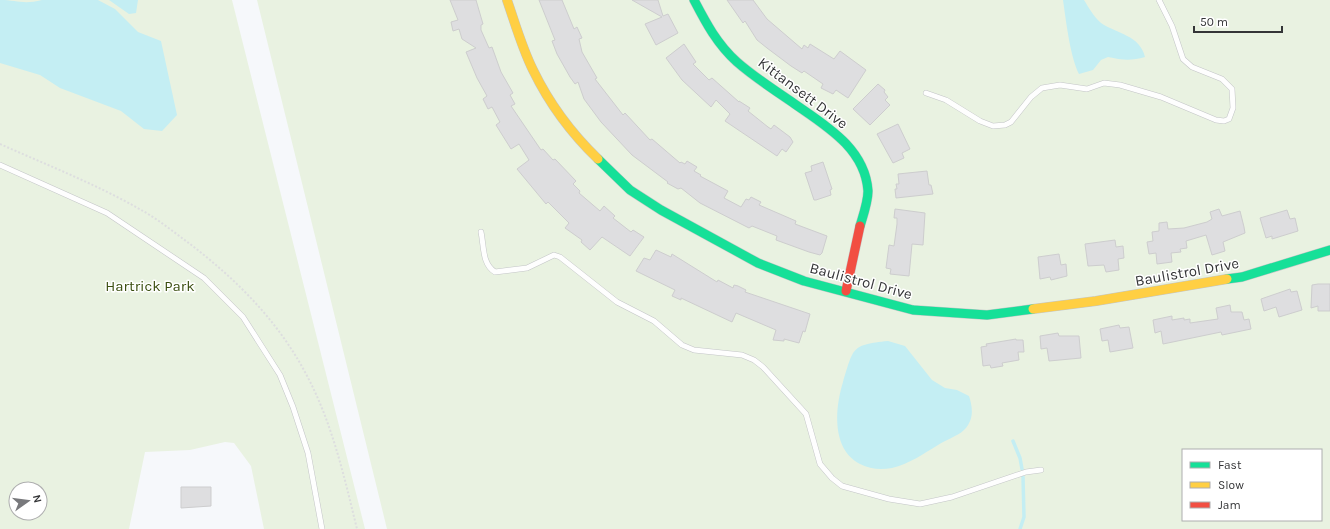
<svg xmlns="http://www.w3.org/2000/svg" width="1330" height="529" viewBox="0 0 1330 529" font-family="Karla,sans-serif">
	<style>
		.green { fill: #e9f2e1; fill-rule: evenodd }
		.water { fill: #c4eef3 }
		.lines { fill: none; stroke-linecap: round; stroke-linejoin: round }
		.stream { stroke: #c4eef3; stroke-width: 3.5 }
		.building { fill: #dedee0; stroke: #cdcdce }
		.lane-casing { stroke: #c3c5c7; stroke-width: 6 }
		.fast-casing { stroke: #c3c5c7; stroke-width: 10 }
		.slow-casing { stroke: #c3c5c7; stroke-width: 10 }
		.jam-casing { stroke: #c3c5c7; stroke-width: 10 }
		.path { stroke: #dddedf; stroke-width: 2; stroke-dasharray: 2 2; stroke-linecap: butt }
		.lane { stroke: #fefefe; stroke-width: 5 }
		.fast { stroke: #16e098; stroke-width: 9 }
		.slow { stroke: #ffcf43; stroke-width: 9 }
		.jam { stroke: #f24e42; stroke-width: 9 }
		.labels { text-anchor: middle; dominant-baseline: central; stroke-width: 3; stroke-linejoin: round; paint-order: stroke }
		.street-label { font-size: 15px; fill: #343537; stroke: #fff }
		.park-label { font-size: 15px; fill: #3a4e0f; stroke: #fff }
	</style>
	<rect width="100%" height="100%" fill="#f6f8fb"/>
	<path class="green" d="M0,0h232l133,529h-101l-13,-63 -17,-23 -9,-1 -35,8 -45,2 -16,77h-129zM16,489h24v24h-24z
		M257,0h1073v529h-943zM1183,450h138v70h-138z"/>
	<path class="water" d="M0,0c17,0 23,5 42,0h56l17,9 23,23 23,9 16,74 -15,16 -18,-2 -23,-18 -61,-23 -20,-13 -40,-12z
		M109,0h29l-2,13 -7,1z
		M1063,0h21c5,8 10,17 17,23 16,11 39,12 44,34 -14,4 -23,3 -37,0l-7,3 -8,10 -14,4c-9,-18 -13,-54 -16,-74z
		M888,341l17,5 27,34 13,8 12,2 12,6c4,12 5,24 -5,34 -6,6 -19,10 -26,15 -15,9 -29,19 -46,23 -12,2 -22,1 -32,-4 -29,-15 -25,-56 -17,-82 11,-35 8,-37 45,-41z"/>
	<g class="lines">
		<path class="stream" d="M1013,441l7,17 2,11
			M1020,529l4,-12 -1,-40"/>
	</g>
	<path class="building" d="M450,0h26l7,24 -2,1v5l8,18 3,-1 9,25 12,21 -3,2 5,9 -4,2 30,44 2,-1 10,11 2,-1 21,22 -3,3 7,7 -1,2 21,18 4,-5 11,10 -2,2 18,14 2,-2 11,7 -14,19 -28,-19 -12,13 -9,-8 1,-2 -17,-12 4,-5 -21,-21 -2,2 -29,-35 12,-9 -10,-16 -8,5 -15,-24 4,-3 -8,-15 -4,2 -5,-10 4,-3 -10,-18 -11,-26 10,-4 -14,-9 -3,-10 -6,2 -2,-9 7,-2z
		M539,0h23l12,29 3,-2 5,11 -3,1 3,13 15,26 -2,1 28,36 2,-2 25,27 2,-1 28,24 1,-1 4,2 2,-3 10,6 -3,4 7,4 -1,1 28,15 -4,7 17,9 5,-8 3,1 2,-3 10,5 -2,3 37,16 -1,3 32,12 -5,17 -2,2 -11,-3 -33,-12 1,-4 -25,-10 -3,2 -49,-25 -19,-15 -3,1 -11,-6 1,-1 -36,-27 -31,-33 -17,-23 -6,-17 -3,2 -5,-7 -13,-23 -5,-13 3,-1z
		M632,0h26l5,16 5,-2 10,19 -22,12 -11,-21 17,-7z
		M727,0h26l14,19 35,30 2,-4 4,3 2,-4 24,15 6,-8 26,19 -18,28 -12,-8 -3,4 -12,-6 2,-4 -19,-13 -2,2 -11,-7 -24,-18 -10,-8 -12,-19 -2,2z
		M684,44l12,18 -3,2 16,16 3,-2 27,24v-1l11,7 -2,3 20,16 3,2 3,-4 16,12 3,5 -7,10 -4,-3 -5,7 -52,-35 5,-7 -14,-14 -5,7 -29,-27 -16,-22z
		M878,84l7,6 -1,2 4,5 -3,3 5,5 -20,20 -17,-16z
		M898,124l12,25 -8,4 2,5 -11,5 -16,-29z
		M823,162l9,27 -2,1 1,5 -15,5h-2l-9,-27 7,-2 -1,-5z
		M927,171l2,14h2l2,9 -37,4 -1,-9h2l-1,-5h3l-1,-10z
		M895,209l30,4 -2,32 -11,-1 -3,32 -19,-2 1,-5 -5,-1 3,-23 5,1 3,-22v-6h-3z
		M1219,209l3,7 18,-5 4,16 1,6 -22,9 2,9 -13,4 -6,-20 -20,6 1,7 -7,1 1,3 -10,1 1,9 -15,2 -1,-11 -7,1 -2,-12 6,-1 -1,-9 7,-1v-8l8,-1 1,7 16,-1 23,-6 5,-3 -2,-7z
		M1287,210l3,9 5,-1 3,13 -26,8v-3l-6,2 -6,-20z
		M1115,240l1,7 7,-1 1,12 -6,1 1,11 -13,2 -2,-7 -16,1 -3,-22z
		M656,250l15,7 1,-3 45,28 1,-2 15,8 1,-3 4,1 8,4 -1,2 65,22 -5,18 -2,-1 -4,12 -15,-4v2l-11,-1 3,-10 -40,-17 -4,9 -51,-24v2l-9,-4 3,-6 -39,-19 8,-13 6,2z
		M1059,254l2,11 5,-1 1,12 -16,4 -1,-3 -10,2 -2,-22z
		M1318,284h12v27h-12v-5l-7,2 1,-23z
		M1290,289l1,3 6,-1 5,19 -23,7 -3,-10 -12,4 -3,-12z
		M1230,305l1,7h11l2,8 5,-1 2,10 -29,6 -1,-3 -58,12 -2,-13 -6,2 -2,-13 19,-4v4l12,-2v2l6,-1v4l28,-4 -2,-11z
		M1119,325l1,3 9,-1 4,21 -23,4 -2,-12 -6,1 -2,-12z
		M1058,333l1,3h20l2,22 -32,3 -2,-13 -6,1 -1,-13z
		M1016,339v1h7l1,12h-6l1,8 -17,3 1,3 -12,2 -1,-3 -7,1 -2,-19 6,-1 -1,-2z
		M181,487h30v19l-30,2z"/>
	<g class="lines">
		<g class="lane-casing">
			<path id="lane" d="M926,93l20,7 34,21 13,5 12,-1 6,-3 20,-25 11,-9 18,-3 27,4 17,-6 16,2 41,12 55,23 8,1 5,-2 4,-11 -1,-19 -10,-10 -30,-12 -9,-8 -11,-33 -13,-26
				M0,165l107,48 97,65 39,39 37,58 13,32 15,46 14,76
				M481,232c3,14 1,32 14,40l32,-4 27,-13 6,2 57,45 37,19 28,24 12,5 48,5 12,5 9,7 43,47 14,50 12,14 10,8 47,13 31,5 32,-7 74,-25 15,-2"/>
		</g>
		<g class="fast-casing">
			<path id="fast" d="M694,0c12,23 23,44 43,62 16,14 34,26 52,38 32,23 76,46 79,91 0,11 -5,25 -8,35
				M598,159l32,31 31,20 97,53 46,18 109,29 74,5 46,-6
				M1227,279l15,-2 88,-27"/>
		</g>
		<g class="slow-casing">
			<path id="slow" d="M507,0c8,23 15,48 26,70 16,33 39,64 65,89
				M1033,309l63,-8 131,-22"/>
		</g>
		<g class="jam-casing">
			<path id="jam" d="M846,291l14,-65"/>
		</g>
		<path class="path" d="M0,144c47,21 98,41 143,67 16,9 32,22 47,33 47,36 88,77 116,130 26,48 38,102 51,155"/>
		<use href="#lane" class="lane"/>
		<use href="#fast" class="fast"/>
		<use href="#slow" class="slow"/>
		<use href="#jam" class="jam"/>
	</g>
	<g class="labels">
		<g class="street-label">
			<text transform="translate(803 93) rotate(37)">Kittansett Drive</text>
			<text transform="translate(1187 272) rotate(-10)">Baulistrol Drive</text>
			<text transform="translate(861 281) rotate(15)">Baulistrol Drive</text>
		</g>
		<g class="park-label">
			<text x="150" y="286">Hartrick Park</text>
		</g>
	</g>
	<rect x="1182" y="449" width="140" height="72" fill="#ffffff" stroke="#aeaeaf"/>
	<rect x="1190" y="462" width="20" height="6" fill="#16e098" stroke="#aeaeaf"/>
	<text x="1218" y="469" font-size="12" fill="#343537">Fast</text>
	<rect x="1190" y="482" width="20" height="6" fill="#ffcf43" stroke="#aeaeaf"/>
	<text x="1218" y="489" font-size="12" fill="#343537">Slow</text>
	<rect x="1190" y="502" width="20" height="6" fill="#f24e42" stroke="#aeaeaf"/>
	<text x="1218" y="509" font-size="12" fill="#343537">Jam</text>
	<g transform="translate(28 501) rotate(76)"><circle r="19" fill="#ffffff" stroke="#aeaeaf"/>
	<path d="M0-3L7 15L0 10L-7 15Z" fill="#78797c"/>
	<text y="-6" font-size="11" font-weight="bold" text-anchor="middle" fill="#343537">N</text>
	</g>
	<path d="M1194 26v6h88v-6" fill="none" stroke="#343537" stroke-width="2"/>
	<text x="1200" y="26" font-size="12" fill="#343537" stroke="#ffffff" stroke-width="3" paint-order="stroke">50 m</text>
</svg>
